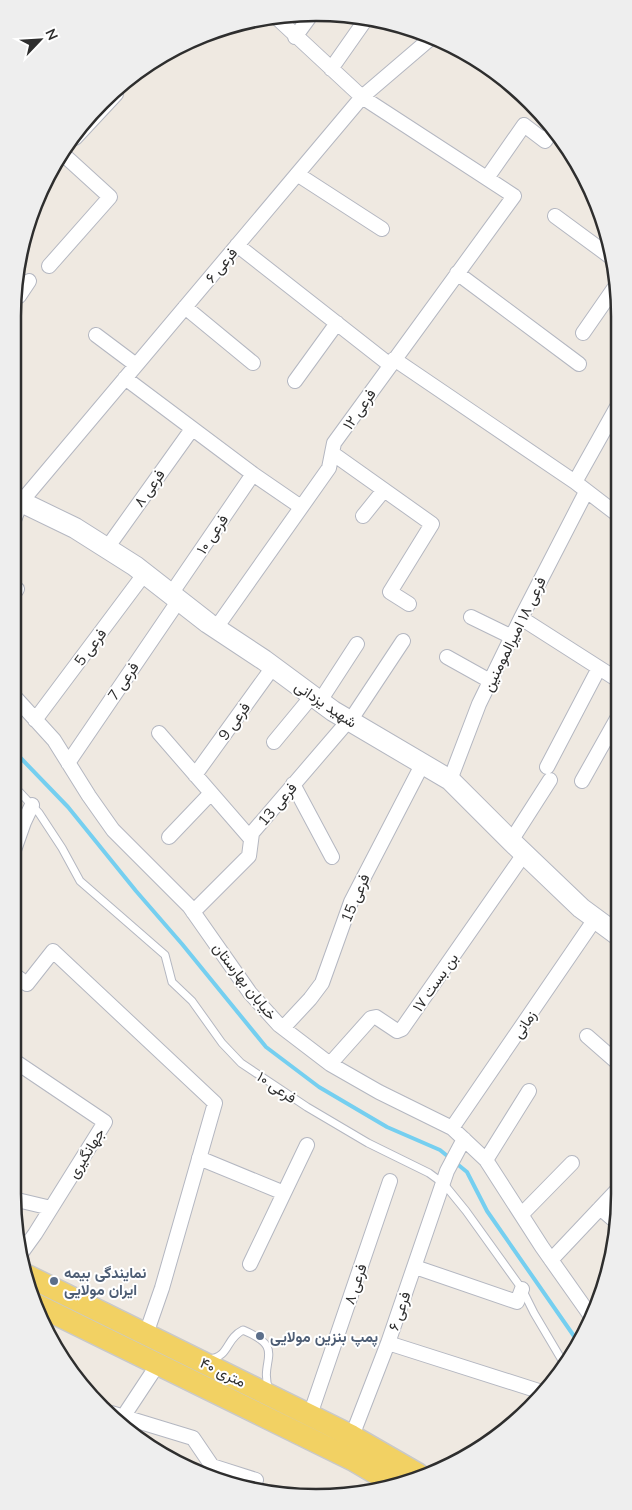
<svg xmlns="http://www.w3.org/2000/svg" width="632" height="1510" viewBox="0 0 632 1510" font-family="Mulish,Vazirmatn,sans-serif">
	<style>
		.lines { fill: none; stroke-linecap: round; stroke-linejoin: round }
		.stream { stroke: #75cff0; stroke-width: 4 }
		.lane-casing { stroke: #b4b7c1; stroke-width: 9 }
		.street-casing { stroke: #b4b7c1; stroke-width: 16 }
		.secondary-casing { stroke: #b4b7c1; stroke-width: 22 }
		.primary-casing { stroke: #c9c9c9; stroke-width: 24 }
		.lane { stroke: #fff; stroke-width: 7 }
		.street { stroke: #fff; stroke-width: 14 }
		.secondary { stroke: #fff; stroke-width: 20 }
		.primary { stroke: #f2d163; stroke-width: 21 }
		.service-dot { fill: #5c6f8a; stroke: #fff; stroke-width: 2 }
		.labels { text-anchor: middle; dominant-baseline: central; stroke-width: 4; stroke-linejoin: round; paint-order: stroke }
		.street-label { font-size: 15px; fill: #2e2e2e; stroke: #fff }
		.service-label { font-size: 15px; font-weight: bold; fill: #4e5e75; stroke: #fff; text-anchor: start }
		.rim { fill: none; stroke: #2e2e2e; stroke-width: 2.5 }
	</style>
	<rect width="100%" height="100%" fill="#efe9e1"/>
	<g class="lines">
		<path class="stream" d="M13,750l55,57 68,84 46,53 84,103 53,40 68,40 53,23 27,22 20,39 89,128"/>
		<g class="lane-casing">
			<path id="lane" d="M13,785l26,28 23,35 18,33 85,74 7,27 20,19 30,42 19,20 66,44 61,36 61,30 15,11 22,27 56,78 12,24 29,49
				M209,1359c21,-2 16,-20 34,-29 45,19 15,29 26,60"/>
		</g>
		<g class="street-casing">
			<path id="street" d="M295,37l16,-22
				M331,69l33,-47
				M75,138l41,-44
				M297,174l85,55
				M487,178l37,-53 21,16 9,-13
				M555,216l57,42
				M237,245l153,120
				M49,266l61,-69 -45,-41
				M457,273l122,91
				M16,294l3,2 10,-15
				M185,307l68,56
				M583,333l34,-49
				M96,335l40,30
				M13,356l1,-3
				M394,359l181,123 43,33
				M125,378l128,96 48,33
				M295,381l42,-58
				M332,453l100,71 -42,68 19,12
				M575,482l42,-75
				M363,516l21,-26
				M13,523l8,-21 341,-405 69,-59
				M107,548l85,-119
				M171,594l82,-120
				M13,595l4,-6 -4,-3
				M471,617l41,20
				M521,618l97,62
				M216,628l113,-160 5,-25 180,-247 -152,-99 -85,-79
				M447,657l43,24
				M13,695l41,45 35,56 24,34 76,76 61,87 29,32 51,39 49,28 73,36 34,32 56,87 48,68
				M320,701l37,-57
				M13,714l8,-9
				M35,720l110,-147
				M159,733l92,106
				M274,742l38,-46
				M68,763l111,-163
				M547,767l52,-99
				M195,775l78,-108
				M450,780l29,-76 42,-86 65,-126
				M582,781l36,-64
				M293,784l39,73
				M169,837l42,-44
				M511,841l39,-61
				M13,853l11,-31 8,-17
				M193,912l56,-56 3,-23 91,-106 7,-6 53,-80
				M13,974l14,10 26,-33 162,152 -53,185 -16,46
				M283,1028l27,-29 12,-16 29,-81 72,-139
				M587,1036l32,28
				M13,1060l92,62 -70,112 -13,18
				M330,1064l41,-46 5,-1 21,14 5,-2 122,-175
				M452,1128l143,-209
				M199,1158l85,35
				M486,1160l43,-69
				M13,1199l38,9
				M600,1208l15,13
				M522,1214l50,-51
				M551,1260l68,-72
				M250,1264l57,-119
				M415,1267l102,35 5,-13
				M388,1343l157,50
				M111,1413l82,25 19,28 44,14
				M310,1415l80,-234
				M122,1422l3,-8 33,-50
				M352,1436l36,-93 59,-172 17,-32"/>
		</g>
		<g class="secondary-casing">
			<path id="secondary" d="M13,498l62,30 60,38 73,57 56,37 69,51 117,69 61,61 70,67 38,28"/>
		</g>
		<g class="primary-casing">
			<path id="primary" d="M26,1275l326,161 66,38
				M35,1304l318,156 39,23"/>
		</g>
		<use href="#lane" class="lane"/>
		<use href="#street" class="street"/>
		<use href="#secondary" class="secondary"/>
		<use href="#primary" class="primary"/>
	</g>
	<g class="service-dot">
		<circle cx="54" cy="1281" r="5"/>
		<circle cx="260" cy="1336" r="5"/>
	</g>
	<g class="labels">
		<g class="street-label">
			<text transform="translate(221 265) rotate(-50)">فرعی ۶</text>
			<text transform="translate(359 409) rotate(-55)">فرعی ۱۲</text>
			<text transform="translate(149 488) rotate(-55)">فرعی ۸</text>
			<text transform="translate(212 534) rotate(-56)">فرعی ۱۰</text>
			<text transform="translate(514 634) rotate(-64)">فرعی ۱۸ امیرالمومنین</text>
			<text transform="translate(90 647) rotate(-53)">فرعی 5</text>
			<text transform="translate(123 681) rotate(-56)">فرعی 7</text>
			<text transform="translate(326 704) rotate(34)">شهید یزدانی</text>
			<text transform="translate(234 721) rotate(-54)">فرعی 9</text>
			<text transform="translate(277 804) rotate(-50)">فرعی 13</text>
			<text transform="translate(355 898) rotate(-67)">فرعی 15</text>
			<text transform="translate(245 981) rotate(52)">خیابان بهارستان</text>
			<text transform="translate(435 982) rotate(-55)">بن بست ۱۷</text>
			<text transform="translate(524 1024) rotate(-56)">زمانی</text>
			<text transform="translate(277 1087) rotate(34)">فرعی ۱۰</text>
			<text transform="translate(86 1153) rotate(-58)">جهانگیری</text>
			<text transform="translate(355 1284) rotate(-71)">فرعی ۸</text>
			<text transform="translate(399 1311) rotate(-71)">فرعی ۶</text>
			<text transform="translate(223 1372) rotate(26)">۴۰ متری</text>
		</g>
		<g class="service-label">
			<text x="64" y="1272">نمایندگی بیمه<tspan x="64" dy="17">ایران مولایی</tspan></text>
			<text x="270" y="1336">پمپ بنزین مولایی</text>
		</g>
	</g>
	<path d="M0 0H632V1510H0ZM316 21H316A295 295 0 0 1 611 316V1194A295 295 0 0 1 316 1489H316A295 295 0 0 1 21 1194V316A295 295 0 0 1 316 21Z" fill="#eee" fill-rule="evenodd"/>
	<path class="rim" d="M316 21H316A295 295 0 0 1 611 316V1194A295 295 0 0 1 316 1489H316A295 295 0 0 1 21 1194V316A295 295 0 0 1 316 21Z"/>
	<g transform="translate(40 40) rotate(65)" stroke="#ffffff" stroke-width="4" paint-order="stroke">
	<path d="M0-4L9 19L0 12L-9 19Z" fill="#2e2e2e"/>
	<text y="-8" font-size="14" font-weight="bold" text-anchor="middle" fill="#2e2e2e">N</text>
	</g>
</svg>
